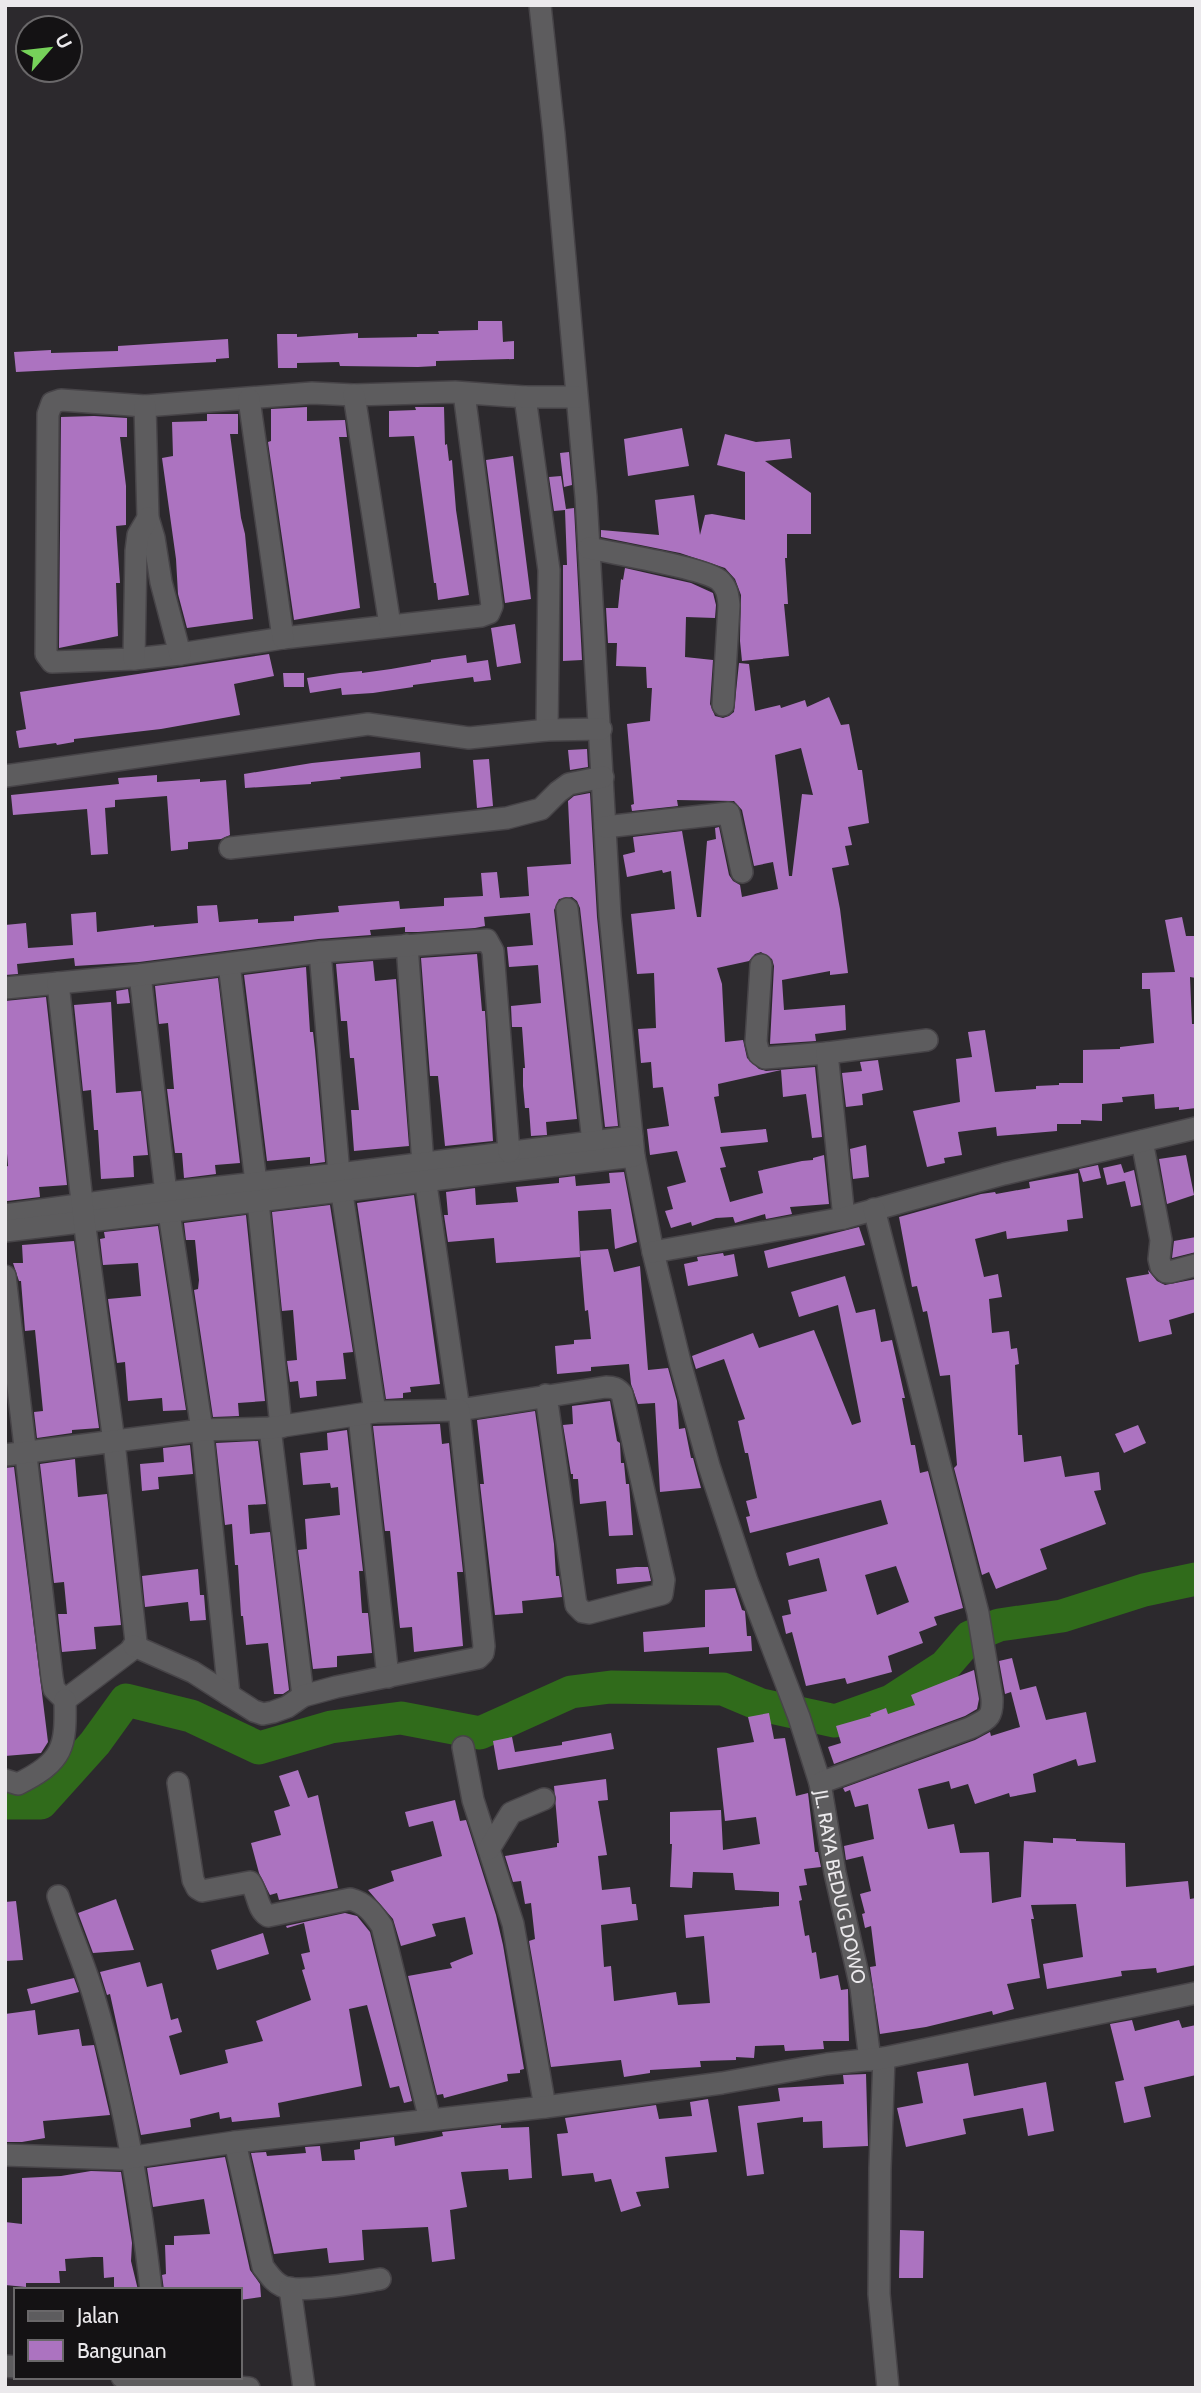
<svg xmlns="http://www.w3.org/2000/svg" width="1201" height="2393" viewBox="0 0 1201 2393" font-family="Cabin,sans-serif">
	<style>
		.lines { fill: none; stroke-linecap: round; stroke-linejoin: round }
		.river { stroke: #306b1b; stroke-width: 33 }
		.building { fill: #ac73c0; fill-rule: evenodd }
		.minor-casing { stroke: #474448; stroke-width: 24 }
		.minor { stroke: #5d5c5e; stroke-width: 21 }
		.labels { text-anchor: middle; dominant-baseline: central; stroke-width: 7; stroke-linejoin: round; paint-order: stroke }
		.street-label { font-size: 19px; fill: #ebe9ec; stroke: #141214 }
	</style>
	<rect width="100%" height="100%" fill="#2c292d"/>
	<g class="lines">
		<path class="river" d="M5,1803h36l54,-60 31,-43 65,16 68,32 72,-21 70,-9 79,15 91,-41 40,-5 112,2 38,16 74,16 56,-20 54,-35 25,-29 29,-12 63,-9 82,-26 52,-11"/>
	</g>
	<path class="building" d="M478,321h24l1,21 11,-1v18l-78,2v5l-18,1 -78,-1 -1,-4 -42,1v5h-19l-1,-34h20v3l61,-4v5l59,-1v-3h22l-1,-3 40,-1z
		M228,339l1,19 -13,1v3l-200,10 -2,-20 37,-2v3l67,-2v-5z
		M307,407v14l38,-1 2,17h-8l21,171 -66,12 -26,-178 3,-1v-32z
		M415,407h29l1,38 2,-1 2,17 3,-1 4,50 13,85 -31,5 -2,-17h-2l-20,-147 -25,1v-26l27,-1z
		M207,414h31v20h-8l11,84 4,16 8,85 -66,9 -9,-34 -2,-35 -14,-101 11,-2 -1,-34 35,-1z
		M94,416l33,2v19h-7l6,49v39l-10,1 4,57h-4l2,53 -59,12 2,-231z
		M682,428l7,38 -61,10 -4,-37z
		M725,434l31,8 34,-3 2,19 -27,3 46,32v41h-24v24h-2l3,46h-4l5,52 -47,5 -2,-20 1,-46 -6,-16 -10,-11 -45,-15 -79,-16v-7l58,5 -4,-35 39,-5 6,40 5,-20 7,-1 33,6v-48l-28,-7z
		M569,452l3,33 -8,2 -4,-34z
		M513,456l18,143 -26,4 -19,-143z
		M561,476l5,33 8,-1 8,152 -19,1v-96h4l-2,-55 -11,1 -5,-34z
		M625,568l66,15 22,10 3,12 -1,13 -29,-1 -1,40 28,3 -3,44 5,12 8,2 6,-2 5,-4 5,-49 10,1 6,47 25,-6 1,3 24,-8 2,7 22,-10 12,28 8,-1 9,46h4l7,53 -21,4 4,18 -7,1 4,19 -17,3 8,41 8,64 -18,2v-4l-48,9 2,30 61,-5 1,25 -31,4 1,7 -46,3 4,-78 -2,-7 -11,-7 -6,2 -6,7 -32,7 5,16 3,58 18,-2 4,18 12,11 7,2 49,-4 7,70 -10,1 -6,-44 -23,3 -2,-27 -63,14 1,12 -5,1 7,36 45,-4 2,13 -48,5 6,20 -6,1 10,34 33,-9 -5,-22 44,-10 11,-1v-2l11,-3 5,49 -39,3 2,7 -26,5 -1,-5 -30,9 -2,-6 -17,1 -24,8 -1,-4 -20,6 -6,-17 8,-2 -6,-22 19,-5 -9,-31 -27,4 -3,-26 22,-3 -6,-39 -10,1 -2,-26 -10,1 -3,-34 18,-1 -2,-55 -17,1 -6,-60 44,-5 -4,-38 -8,2 -1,-3 -35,7 -4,-22 12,-3 -2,-15 49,-6 15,86h4l6,-76 9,-2 -1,-11 4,-1 10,48 4,6 7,4 2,12 36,-8 -5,-27 -19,4 -12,-56 -8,-9 -57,-1 1,6 -46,5 -1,-6 3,-1 -7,-80 23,-3 2,-33h-5l-1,-21 -30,-1 1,-23h-9l-2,-35h12l3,-29 2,1zM801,748l12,47 -11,-1 -10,82h-3l-14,-121z
		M515,624l6,39 -24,4 -6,-39z
		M269,654l5,22 -40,8 6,31 -79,14 -87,10v3l-17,3 -1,-2 -37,5 -3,-17 10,-2 -6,-37z
		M466,655l1,8 21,-3 3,20 -17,2 -1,-5 -60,8v2l-40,6 -31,2 -1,-7 -31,5 -3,-15 33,-5 22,-2v2l29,-4 40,-7v-2z
		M283,673h21v14h-20z
		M587,749l1,18 -18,3 -2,-20z
		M420,752l1,16 -81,9 1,2 -30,3v2l-66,4 -1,-14 68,-11z
		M489,759l4,47 -16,2 -4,-48z
		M157,775v7l43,-3v3l26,-2 4,55 -9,4 -33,3v7l-17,2 -4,-55 -52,4v7l-10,1 3,46 -17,1 -4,-46 -74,6 -2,-20 108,-11 -1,-6z
		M590,793l7,124 21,209 -13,1 -25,-219 -3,-7 -5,-4 -13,2 -5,11 23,209 -31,3 1,13 -16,1 -2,-28h-4l-2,-22v-18h2l-3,-41h-10l-1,-21 30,-3 -3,-38 -29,2 -2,-20 26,-2 -3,-32 -46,4 1,9 -10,2 -57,4h-13v-5l-35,3 1,5 -53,4 -179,23 -64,4 -1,-8 -57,6 1,10 -13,1v-50l21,-2 2,25 45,-3 -2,-31 25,-2 1,20 57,-7v2l44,-4 -1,-17 20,-1 2,17 39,-3v4l36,-2v-5l45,-4 -1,-6 61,-5 1,8 44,-3v-8l39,-2 -2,-23 16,-1 3,26 29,-2 -2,-29 44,-3 -3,-63 6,-5z
		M1182,917l4,19h10v42l-6,-1 2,47h4v84l-17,2v-3l-24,2 -1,-15 -32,3 1,5 -21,2v17l-21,-1v4h-24v7l-60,5 -1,-9 -38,5 4,23 -18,3 1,5 -18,4 -14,-56 47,-9 -4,-43 16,-2 -4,-25 17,-2 10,62 41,-3v-3l23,-1v-2h24v-33l37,-1v-2l34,-4 -4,-54h-8v-16l33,-1 -10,-52z
		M477,954l5,57h3l8,130 -48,5 -7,-70h-8l-9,-118z
		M373,961l2,20 21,-2 13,167 -55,5 -3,-41h8l-5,-52h-4l-3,-37h-6l-5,-57z
		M306,967l4,65h3l2,18 10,112 -15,2v-7l-43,4 -23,-186z
		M218,978l22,185 -25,2 1,9 -32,4 -2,-25h-7l-8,-64h7l-6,-66 -9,1 -4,-38z
		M128,989l2,14 -13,1 -1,-13z
		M46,997l21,188 -28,2 1,10 -33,4 -2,-25v-9l3,-1 -3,-37v-128z
		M111,1002l5,91 25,-2 7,64 -15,1 1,21 -33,2 -3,-49h-4l-3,-40 -8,1 -9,-86z
		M878,1060l5,30 -21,4 1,11 -17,2 -4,-34 20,-2 -2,-9z
		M866,1145l3,32 -16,2 -3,-30z
		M1186,1155l8,40 -27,9 -8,-45z
		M1121,1164l3,9 10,-3 7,35 -10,2 -6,-26 -18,4 -4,-17z
		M1098,1165l3,13 -18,4 -4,-13z
		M624,1172l13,70 -22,7 -4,-40 -33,2 2,46 -84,6 -2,-25 -46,4 -4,-27h4l-2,-23 29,-4 1,17 42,-3 -2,-15 43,-4v-5l16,-2 1,10 34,-3 -1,-10z
		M1078,1173l5,45 -16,2 1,11 -61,8 -1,-8 -31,8 9,38 14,-3 4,23 -13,2 3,34 17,-2 2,18 6,-1 2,16 -4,1 3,70h4l2,27 37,-6 4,21 34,-5 2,18 -7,1 12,33 -66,25 7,20 -51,20 -7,-17 -7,3 -28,-107 3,-3 -7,-90 -10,1 -13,-65 -4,1 -6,-26 -5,1 -13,-70 82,-23 14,-2 1,2 34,-6 -1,-6z
		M414,1195l26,189 -30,3 1,5 -8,1v5l-17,1 -29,-196z
		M330,1205l23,147 -10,1 3,26 -30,2 1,15 -17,2 -2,-17 -8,1 -3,-21 10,-1 -4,-50 -11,1 -10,-99z
		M246,1215l19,186 -27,2 1,13 -26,1 -19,-127 4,-1 1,-9 -4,-40h-9l-2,-17z
		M158,1226l10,66 18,118 -23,1 -1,-13 -34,3 -3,-39 -8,1 -9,-64 33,-3 -3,-33 -35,2 -3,-26 5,-1 -1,-6z
		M859,1227l6,18 -97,23 -4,-17z
		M1196,1237v15l-24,6 2,-17z
		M74,1241l25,187 -27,2v3l-35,5 -3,-26 9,-1 -8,-81 -10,1 -4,-50h-2l-6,-18h10l-1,-18z
		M608,1249l6,23 26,-6 8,104 20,-2 9,33 2,28 6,-1 6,30h2l8,30 -41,4 -5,-89 -17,1 -7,-20 -2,-20 -38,3v4l-34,3 -2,-28 19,-2v-4l17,-1 -3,-29 -3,1 -5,-60z
		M723,1253l1,3 10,-2 4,22 -50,10 -4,-22 14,-3 -1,-4z
		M1148,1270l9,11 8,4 31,-6v33l-27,8 3,14 -33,8 -13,-64 23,-4z
		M845,1276l11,37 19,-4 6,33 11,-2 13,58h-3l9,47h4l5,28 8,-2 35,137 -29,9 3,8 -18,7 4,11 -35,13 4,16 -45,12 -2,-6 -39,8 -14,-54 -6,2 -4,-18 9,-2 -3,-14 39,-9 -8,-33 -30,8 -3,-13 102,-29 -7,-24 -131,33 -4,-16 4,-1 -4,-15 11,-3 -9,-45h-3l-7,-32 7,-2 -21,-60 -28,10 -4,-13 61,-23 6,15 55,-18 38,95 9,-3 -23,-117 -39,12 -8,-25zM896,1566l13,36 -32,13 -12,-40z
		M610,1401l7,40 3,2 1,20h3l2,21h3l4,51 -24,1 -3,-35 -26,3 -2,-25h-5v-5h-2l-8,-49 10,-1 -1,-18z
		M535,1411l19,133 2,32h3l3,21 -40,4 1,12 -28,2 -15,-131h4l-7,-64z
		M440,1424l2,20 7,-1 14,129h-6l6,74 -49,6 -2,-25 -12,1 -10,-97h-5l-12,-105z
		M1138,1425l8,18 -22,10 -9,-19z
		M347,1430l16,141h-4l3,42h6l4,40 -35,3v11l-24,2 -15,-119 9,-1 -2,-30 35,-4 -2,-28 -7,1 -1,-5 -27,2 -3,-32 28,-3 -1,-17z
		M258,1441l8,63 -18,1 2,29 20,-2 19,158 -6,4h-9l-6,-51 -22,2 -3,-29h-2l-3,-51h-3l-3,-41 -7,1 -9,-82z
		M190,1445l3,29 -35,3 1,12 -17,2 -2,-27 24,-2 -1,-14z
		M75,1459l3,38 29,-3 14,131 -27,2 2,22 -34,3 -4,-38h9l-3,-32 -10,1 -14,-119z
		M14,1467l34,275 -7,11 -36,3v-288z
		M636,1567h12l3,14 -34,3 -1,-15z
		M198,1569l2,26h4l2,25 -16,1 -2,-19 -43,5 -3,-31z
		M735,1588l7,22 3,1 2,25h4l1,15 -43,3v-7l-65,5 -1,-20 62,-5v-37z
		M1012,1658l8,32 16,-4 10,34 40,-8 10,50 -18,4 -2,-7 -43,15 3,18 -26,5 -1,-4 -34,11 -7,-20 -17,5 -2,-8 -31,8 10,40 26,-5 6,29 29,-1 3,51 29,-6 3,-56 29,2v-5l23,1v2l49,2 1,44 62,-6 2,18 6,-1v67l-39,8 -1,-5 -35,3 1,5 -75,13 -4,-25 40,-7 -7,-53 -45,1 3,14h-3l9,59 -33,6 7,25 -21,6 -1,-4 -66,16 -46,7 -10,-67 6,-1 -5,-40 -6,2 -3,-14 3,-1 -5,-19 11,-3 -8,-35 -17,4 -2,-14 30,-7 -6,-35 -13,3 -5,-17 -5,2 -2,-4 132,-48 15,-8 1,4 29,-9 -9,-35 -6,2 -6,-33z
		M974,1670l5,29 -2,10 -12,7 -131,48 -6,-17 13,-4 -5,-17 35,-10 -1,-2 16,-6 2,6 27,-9 -4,-10z
		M769,1713l5,26 11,-1 11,58 12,-3 7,59h3l3,15 -17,2 3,16 -8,1 3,14 -3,1 6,35 4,-1 3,18 4,-1 4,27 18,-4 3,15 7,-1 1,52h-26l1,8 -39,2 -1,-6 -29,1 -1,12 -18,-1v3l-36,1 1,6 -51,3v3l-26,4 -3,-17 -70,7 -22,-126 6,-2 -4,-36 -6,1 -4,-23 -8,1 -8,-26 52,-9v-4h2l-5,-57 52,-7 2,21 -10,1 9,54 -9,1 4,34 28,-3 2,17h4l2,16 -37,5 3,42 7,-1 3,35 62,-9 2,13 32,-2 -6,-67 -18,2 -2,-23 95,-9v-14l-44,-2 -2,-17 -40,-1 -1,16 -22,-1 2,-43h-2v-32l51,-2 2,40 37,-6 -4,-27 -31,4 -8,-73 37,-6 -6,-25z
		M611,1733l3,16 -116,21 -5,-29 19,-4 3,15 47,-7v-3z
		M298,1770l10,28 10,-3 20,93 -59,12 -2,-7 -7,2 -11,-22 -8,-30 30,-8 -7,-24 16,-5 -11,-30z
		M455,1800l5,21 6,-1 30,95 7,30 21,124 -4,1v3l-13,1 1,7 -64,17 -1,-4 -6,1 -29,-119 44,-8 -2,-5 23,-9 -8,-37 -33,7 4,12 -35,10 -8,-27 -25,-29 26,-9 -3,-10 51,-15 -9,-35 -24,6 -4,-15z
		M116,1899l18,51 -41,3 -15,-40z
		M16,1901l7,59 -18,1v-59z
		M345,1913l12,3 13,16 42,169 -8,2 -5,-17 -9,2 -23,-83 -18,4 13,77 -84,17 2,14 -48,5 -1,-5 -11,2 -1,-7 -29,7 1,8 -50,8 -31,-141 -3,1 -7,-23 40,-10 7,25 15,-4 9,37 7,-2 4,14 -13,4 11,39 48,-12 -3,-13 38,-9 -7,-20 55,-21 -9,-30 3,-1 -4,-15 9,-2 -6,-29 -17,5 -1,-2z
		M263,1933l6,21 -52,16 -6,-20z
		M74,1978l5,14 -48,12 -4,-15z
		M35,2010l3,25 41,-6 3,17 12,-1 16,70 -67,6 2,17 -23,4h-17v-128z
		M1132,2020l3,11 44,-11 3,8 14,-3v50l-52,12 7,30 -27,6 -9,-41 9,-2 -14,-56z
		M968,2063l6,33 72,-14 8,49 -26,5 -5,-28 -60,11 3,15 -60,13 -9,-39 26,-5 -6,-31z
		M866,2074l2,72 -45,2 -1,-27 -19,1v-5l-46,6 7,51 -17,2 -9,-70 42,-5 -2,-13 66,-4 -1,-9z
		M708,2099l9,53 -52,5 4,31 -33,4 5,14 -20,6 -10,-33 -16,3 -2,-9 -31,3 -5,-42 11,-1 -3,-15 91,-13 3,14 33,-3 -2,-14z
		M501,2125v3l28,-1 3,51 -23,2 -1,-11 -47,3 6,35 -17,3 5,49 -23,3 -4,-35 -66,3 2,30 -35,3 -2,-15 -53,6 -23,-101 15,-1 1,4 39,-3 -1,-6 15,-1 2,15 33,-1 -1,-10 6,-1v-7l34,-5 1,9 48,-10 -1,-4z
		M225,2157l25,113 10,14 1,13 -21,3v-10h-76l-2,-15 4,-1 -1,-29h9v-9l36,-2 -6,-35 -51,8 -6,-39z
		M91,2171l30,1 11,71 -1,18 7,29h-24v-13l-10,1 -1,-21h-10l-28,2 1,12h-7l1,12h-34v4l-21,-2v-63l17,2v-46l39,-2z
		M900,2230l24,1 -1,47h-24z"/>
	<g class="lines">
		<g class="minor-casing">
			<g id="minor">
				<path id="s1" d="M540,5l14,129 32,363 24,419 24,240 19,96 28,114 28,100 38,115 52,136 21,66 15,90 26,115 9,72"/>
				<path d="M464,393l28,213 -3,7 -8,3 -198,22 -103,16 -46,5 -82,3 -6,-8 2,-240 4,-11 9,-3 84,6 167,-13 42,2 101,-3 70,5 24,173 -2,160"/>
				<path d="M354,395l36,230"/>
				<path d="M525,397h51"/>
				<path d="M249,399l34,239"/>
				<path d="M145,406l3,112 6,20 7,44 19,72"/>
				<path d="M589,548c27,6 112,19 130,32 8,7 9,15 10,25l-6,100"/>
				<path d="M134,659l2,-108 2,-16 10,-17"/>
				<path d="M5,776l363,-52 101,14 78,-8 54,-1"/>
				<path d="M605,827l124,-14 13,59"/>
				<path d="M230,848l277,-30 34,-9 17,-17 11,-8 34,-7"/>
				<path d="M567,909l26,233"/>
				<path d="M407,945l16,219 36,246 147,-23c7,0 11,1 16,7l42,186 -2,14 -73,19 -6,-1 -7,-7 -30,-210"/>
				<path d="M320,952l19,222 36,238"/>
				<path d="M229,964l27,218 25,245"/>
				<path d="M761,965l-5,77 3,12 6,4 62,-5"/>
				<path d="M140,975l26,218 36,237 27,265"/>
				<path d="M5,988l53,-5"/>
				<path d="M1142,1141l19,99 -2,19 2,8 5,5h4l26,-7"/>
				<path d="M5,1215l161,-22 173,-19 293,-37"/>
				<path d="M844,1218l-17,-165 100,-13"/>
				<path d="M5,1231l629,-75"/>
				<path d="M653,1252l191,-34 160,-44 192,-46"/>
				<path d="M5,1276l47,402 2,11 11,11 65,-49 6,-9 -22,-200 -30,-222 -26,-237 82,-8 180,-23 167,-12 6,11 16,201"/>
				<path d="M359,1416l29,261"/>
				<path d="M270,1428l33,268"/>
				<path d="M5,1455l197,-25 68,-2 105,-16 84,-2 25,236 -1,7 -5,5 -142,29 -33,9 -16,11 -14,5 -10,2 -9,-3 -61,-39 -59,-26"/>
				<path d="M463,1747l10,53 40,124 32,183"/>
				<path d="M5,1780l13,4c46,-23 48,-37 47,-84"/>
				<path d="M178,1783l15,97 4,8 5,3 48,-9c8,10 7,28 18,34l82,-17c16,4 23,14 32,27l48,194"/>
				<path d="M820,1783l150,-55c17,-9 23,-9 22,-30l-14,-85 -104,-404"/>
				<path d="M489,1849l22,-36 33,-14"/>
				<path d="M58,1896c11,34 26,67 36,101 28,94 46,195 57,293"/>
				<path d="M884,2058l-4,110 -1,126 9,94"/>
				<path d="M235,2142l28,125c6,7 10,15 19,19 15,8 79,-4 98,-7"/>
				<path d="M5,2155l116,4 114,-17 310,-35 177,-24 105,-19 57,-6 312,-65"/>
				<path d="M290,2288l14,100"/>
				<path d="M5,2366l11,1"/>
				<path d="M122,2377l127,11"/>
			</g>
		</g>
		<use href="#minor" class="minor"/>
	</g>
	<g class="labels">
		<g class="street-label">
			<text stroke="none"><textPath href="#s1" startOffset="1916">JL. RAYA BEDUG DOWO</textPath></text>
		</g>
	</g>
	<rect width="1201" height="2393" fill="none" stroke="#ebe9ec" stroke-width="14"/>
	<rect x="14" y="2288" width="228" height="91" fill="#141214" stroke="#6a686a" stroke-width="2"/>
	<rect x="28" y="2311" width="35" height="10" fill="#5d5c5e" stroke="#6a686a" stroke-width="2"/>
	<text x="77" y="2323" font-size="21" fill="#ebe9ec">Jalan</text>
	<rect x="28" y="2340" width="35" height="21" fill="#ac73c0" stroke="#6a686a" stroke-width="2"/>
	<text x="77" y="2358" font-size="21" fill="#ebe9ec">Bangunan</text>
	<g transform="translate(49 49) rotate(62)"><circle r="33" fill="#141214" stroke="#6a686a" stroke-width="2"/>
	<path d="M0-5L12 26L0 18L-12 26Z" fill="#76d25a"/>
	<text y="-10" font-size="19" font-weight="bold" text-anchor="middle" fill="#ebe9ec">U</text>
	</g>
</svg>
